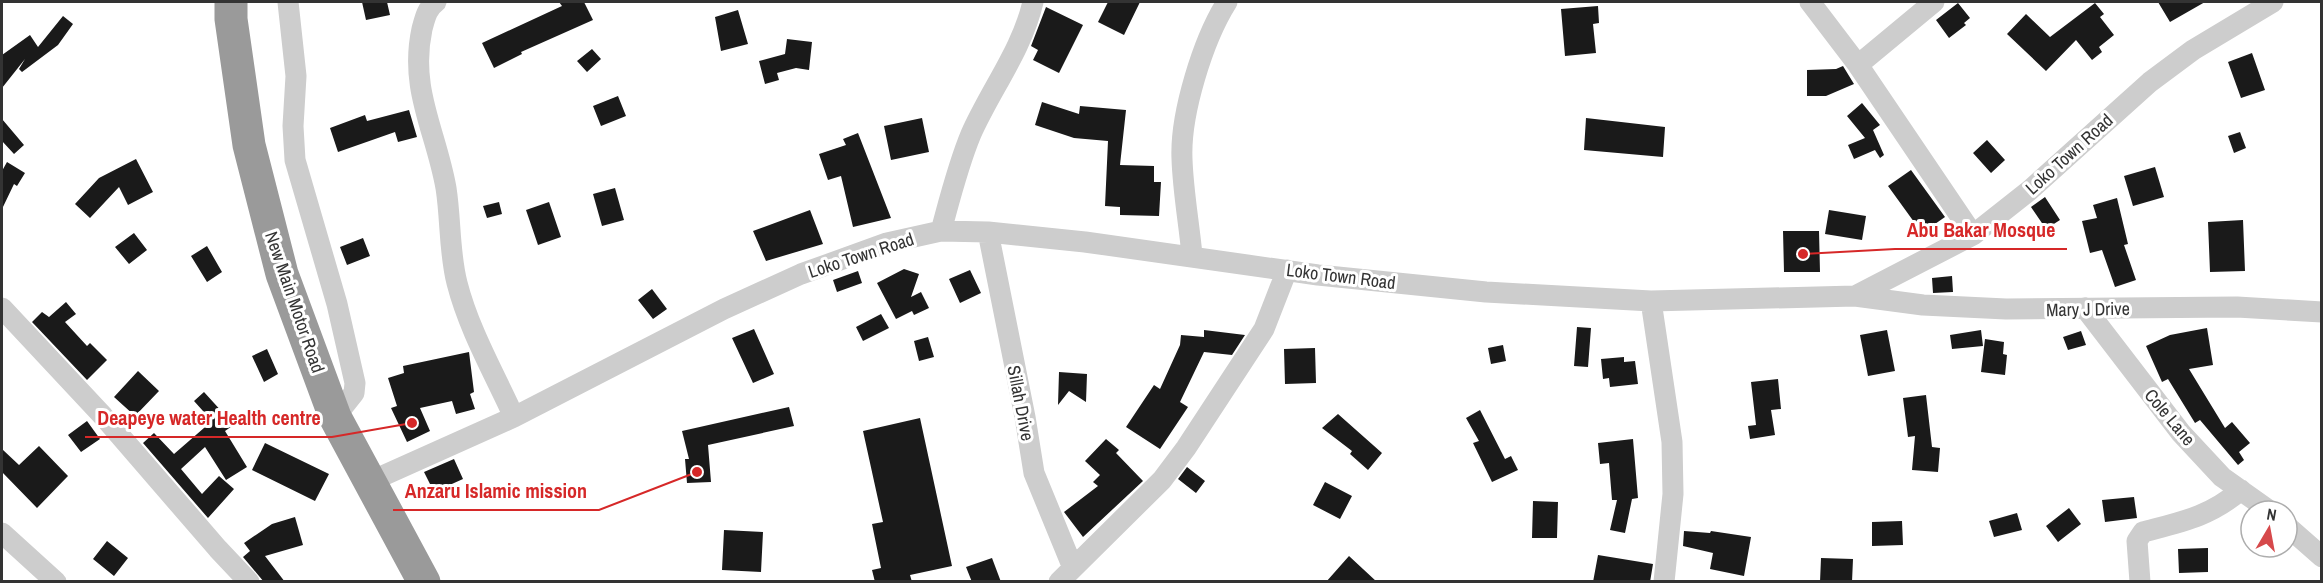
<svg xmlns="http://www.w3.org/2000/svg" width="2323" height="583" viewBox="0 0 2323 583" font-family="'Archivo Narrow',sans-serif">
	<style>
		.building { fill: #1a1a1a }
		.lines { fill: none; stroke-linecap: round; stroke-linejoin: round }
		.street { stroke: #cdcdcd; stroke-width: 21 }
		.highway { stroke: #9a9a9a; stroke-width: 33 }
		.labels { text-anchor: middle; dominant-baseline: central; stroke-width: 6; stroke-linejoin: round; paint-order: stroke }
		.street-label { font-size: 18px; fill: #333; stroke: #fff }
		.leader { fill: none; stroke: #d62828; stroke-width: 2 }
		.callout-dot { fill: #d62828; stroke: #fff; stroke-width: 2 }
		.callout-label { font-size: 20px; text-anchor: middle; font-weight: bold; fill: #d62828; stroke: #fff; stroke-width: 6; stroke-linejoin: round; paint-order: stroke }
	</style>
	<rect width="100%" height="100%" fill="#fff"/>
	<path class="building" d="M362,2h25l3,13 -24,5z
		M559,2h25l9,18 -72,32 1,2 -28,14 -12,-25 80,-37z
		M1108,2h32l-16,33 -26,-13z
		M2158,2h47l-35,20z
		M1958,3l12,15 -6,5 2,2 -17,13 -13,-18z
		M2095,3l9,11 -4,3 14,18 -15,12 3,5 -10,8 -16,-20 -30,31 -39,-37 19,-20 24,23z
		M1598,6l1,17 -6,1 3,29 -31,3 -4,-47z
		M1046,7l37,18 -24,48 -26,-13 5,-10 -7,-4z
		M738,10l10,34 -27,7 -6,-34z
		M63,16l10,8 -15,21 -36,27 -3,-3 6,-10 -23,29v-33l28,-20 8,12z
		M787,39l25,3 -3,28 -13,-2 -19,5 2,7 -14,4 -6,-23 26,-7z
		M592,49l9,10 -14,13 -10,-11z
		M2252,53l13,37 -24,8 -13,-36z
		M1843,66l11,18 -28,12h-19v-26l29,-1z
		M618,96l8,20 -25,10 -8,-20z
		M1042,102l37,12 1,-8 46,4 -6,55 34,1v16h7l-2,34 -39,-1v-8l-15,-1 3,-65 -34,-3 -39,-13z
		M1862,103l18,22 -7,5 11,25 -4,3 -5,-8 -21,9 -6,-14 17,-7 -18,-22z
		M409,110l8,27 -19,5 -3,-10 -57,20 -8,-24 35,-13 2,6z
		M922,118l7,34 -38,8 -7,-34z
		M1586,118l79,9 -2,30 -79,-7z
		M2,119l22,26 -10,9 -12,-13z
		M2240,132l6,16 -12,5 -6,-17z
		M858,133l33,85 -38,9 -12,-51 -13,4 -9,-26 27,-9 -3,-6z
		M1987,140l18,20 -14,13 -18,-20z
		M136,159l17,33 -25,13 -9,-18 -29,31 -15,-14 24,-26z
		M7,162l18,11 -8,13 -3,-2 -12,25v-38z
		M2155,167l9,30 -31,9 -9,-30z
		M1911,170l34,47 -23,16 -34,-47z
		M615,188l9,32 -22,6 -9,-32z
		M2045,197l15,23 -14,9 -15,-22z
		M2117,198l11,46 -4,1 12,35 -21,7 -13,-37 -12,3 -8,-32 15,-3 -4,-13z
		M499,202l3,12 -15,4 -4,-12z
		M549,202l12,35 -23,8 -12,-35z
		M810,210l13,34 -57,17 -13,-30z
		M1829,210l37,6 -4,24 -37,-6z
		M2243,220l2,51 -35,1 -2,-50z
		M1783,231h36l1,41h-36z
		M134,233l13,17 -18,14 -14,-17z
		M363,238l7,18 -23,9 -7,-18z
		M207,246l15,26 -15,10 -16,-26z
		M904,269l15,5 -8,23 10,-5 8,16 -15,7 -2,-4 -16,8 -19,-36z
		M970,270l11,23 -21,10 -11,-24z
		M858,271l4,12 -25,9 -4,-12z
		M1952,276l1,16 -20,1 -1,-15z
		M652,289l15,20 -14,10 -15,-19z
		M66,302l10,12 -11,8 22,24 3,-3 17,17 -20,20 -55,-58 10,-10 7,5z
		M881,314l8,14 -26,13 -7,-14z
		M1577,327l14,1 -3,39 -14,-1z
		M2207,328l6,37 -24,4 36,59 7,-6 18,21 -11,9 5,8 -6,5 -38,-45 -5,3 -27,-44 -6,3 -16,-36 24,-11z
		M754,329l20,45 -21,9 -21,-45z
		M1204,330l41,5 -13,20 -28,-3 -24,50 8,5 -28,42 -34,-22 28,-42 6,4 20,-44 1,-10 23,2z
		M1887,330l8,41 -27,5 -8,-41z
		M1981,330l2,16 -31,3 -2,-14z
		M2081,331l5,14 -18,5 -5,-13z
		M928,337l6,20 -15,4 -5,-20z
		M1985,339l19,3 -1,12 4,1 -2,20 -24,-3z
		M1503,345l3,16 -15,3 -3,-16z
		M1315,348l1,35 -31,1 -1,-35z
		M267,349l11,25 -14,8 -12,-26z
		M469,352l5,40 -4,2 5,15 -19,5 -4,-13 -32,7 10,23 -23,11 -16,-34 6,-2 -9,-28 16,-5 -1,-7z
		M1624,357v5l11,-1 3,23 -28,3 -1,-9 -6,1 -2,-20z
		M138,371l21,20 -24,25 -21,-19z
		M1059,372l28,2 -1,28 -17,-11 -11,14z
		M1778,379l3,30 -10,1 4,25 -25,4 -2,-13 8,-1 -5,-43z
		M204,392l20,22 5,-4 9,12 -13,9 22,36 -21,13 -21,-33 -24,22 21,25 17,-18 15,13 -26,29 -65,-75 11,-10 20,21 38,-33 -18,-20z
		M1926,395l6,52 8,1 -2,24 -26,-2 3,-34 -7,1 -5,-39z
		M789,407l5,19 -86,19 3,37 -24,1 -2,-24h4l-7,-28z
		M1480,410l25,49 6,-3 7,14 -26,12 -19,-39 6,-2 -13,-23z
		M1338,414l44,39 -14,17 -18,-16 2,-3 -30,-23z
		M920,418l32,148 -42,9 2,7h-37l-3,-12 9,-2 -9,-44 11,-2 -20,-91z
		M87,421l13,18 -19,13 -13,-17z
		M1106,439l13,11 -3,3 27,28 -60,56 -19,-25 34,-26 -5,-4 7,-7 -15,-14z
		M1633,439l5,59 -6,1 -7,34 -15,-3 7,-30h-5l-3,-37 -9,1 -2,-21z
		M265,443l64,31 -14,27 -63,-31z
		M39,446l29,30 -31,32 -35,-36v-23l17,16z
		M454,459l9,20 -29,13 -10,-20z
		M1187,467l18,14 -9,12 -18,-14z
		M1325,482l27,14 -12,23 -27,-14z
		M2134,497l3,21 -32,4 -3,-22z
		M1533,501l25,1 -1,36h-25z
		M2069,508l12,16 -23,18 -12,-16z
		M2017,513l5,17 -28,7 -5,-16z
		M295,517l8,28 -38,11 20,26h-21l-21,-25 7,-6 -6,-8 28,-19z
		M1902,521l1,24 -31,1v-24z
		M724,530l39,2 -2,40 -39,-2z
		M1684,531l26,2 1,-2 40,6 -7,39 -34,-7 3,-16 -30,-7z
		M107,541l21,17 -14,18 -21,-17z
		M2208,548v24l-29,1 -1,-24z
		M1598,555l55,9 -3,18h-57z
		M1349,556l28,26h-51z
		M992,558l9,24h-29l-6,-15z
		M1821,558l32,1 -1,23h-32z"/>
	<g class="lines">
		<path class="street" d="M288,2l8,74 -3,50 2,34 42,144 18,79 -1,10 -19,24
			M436,2c-9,6 -11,16 -14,27 -13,60 14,102 24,159 5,32 3,64 11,95 12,47 37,90 57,134
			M1810,2l48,63 115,170
			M1858,65l76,-63
			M941,231c9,-33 17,-66 30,-97 20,-45 51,-84 62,-132
			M988,232l37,185 9,56 39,95
			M1192,255c-3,-32 -9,-64 -10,-96 -2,-45 21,-119 45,-157
			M1855,296l68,9 83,4 231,-2 85,5
			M1651,301l21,141 1,52 -9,88
			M2,308l101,108 115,133 31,33
			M2085,308l96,125 41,44 48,34
			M369,482l145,-65 210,-108 77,-35 86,-31 54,-12 47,1 97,10 233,33 168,17 165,9 204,-5 118,-61 57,-45 120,-108 43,-32 80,-48
			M2287,526l35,31
			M2,533l54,49
			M1059,582l103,-102 24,-32 78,-119 23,-59
			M2140,582l-3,-41 6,-9c38,-10 66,-15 98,-42"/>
		<path class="highway" d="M231,2v17l18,126 33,129 53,143 89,165"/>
	</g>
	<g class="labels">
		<g class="street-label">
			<text transform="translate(2069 154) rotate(-42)">Loko Town Road</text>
			<text transform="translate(861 255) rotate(-18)">Loko Town Road</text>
			<text transform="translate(1341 276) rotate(7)">Loko Town Road</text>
			<text transform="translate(295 302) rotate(71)">New Main Motor Road</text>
			<text transform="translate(2088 309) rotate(-1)">Mary J Drive</text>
			<text transform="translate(1021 403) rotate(79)">Sillah Drive</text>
			<text transform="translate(2170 417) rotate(50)">Cole Lane</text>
		</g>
	</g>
	<path class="leader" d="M1803 254L1895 249H2067M412 423L332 437H85M697 472L599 510H393"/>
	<g class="callout-dot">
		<circle cx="1803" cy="254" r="6"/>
		<circle cx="412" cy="423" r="6"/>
		<circle cx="697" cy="472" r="6"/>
	</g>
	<g class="callout-label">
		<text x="1981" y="237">Abu Bakar Mosque</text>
		<text x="209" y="425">Deapeye water Health centre</text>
		<text x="496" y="498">Anzaru Islamic mission</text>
	</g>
	<rect width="2323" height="583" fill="none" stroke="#333333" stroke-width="6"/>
	<g transform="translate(2269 529) rotate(10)"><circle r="28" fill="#ffffff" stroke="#adadad" stroke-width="1.5"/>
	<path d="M0-4.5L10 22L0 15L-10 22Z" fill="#d6494b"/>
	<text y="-9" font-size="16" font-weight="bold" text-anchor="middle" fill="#333333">N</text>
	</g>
</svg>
